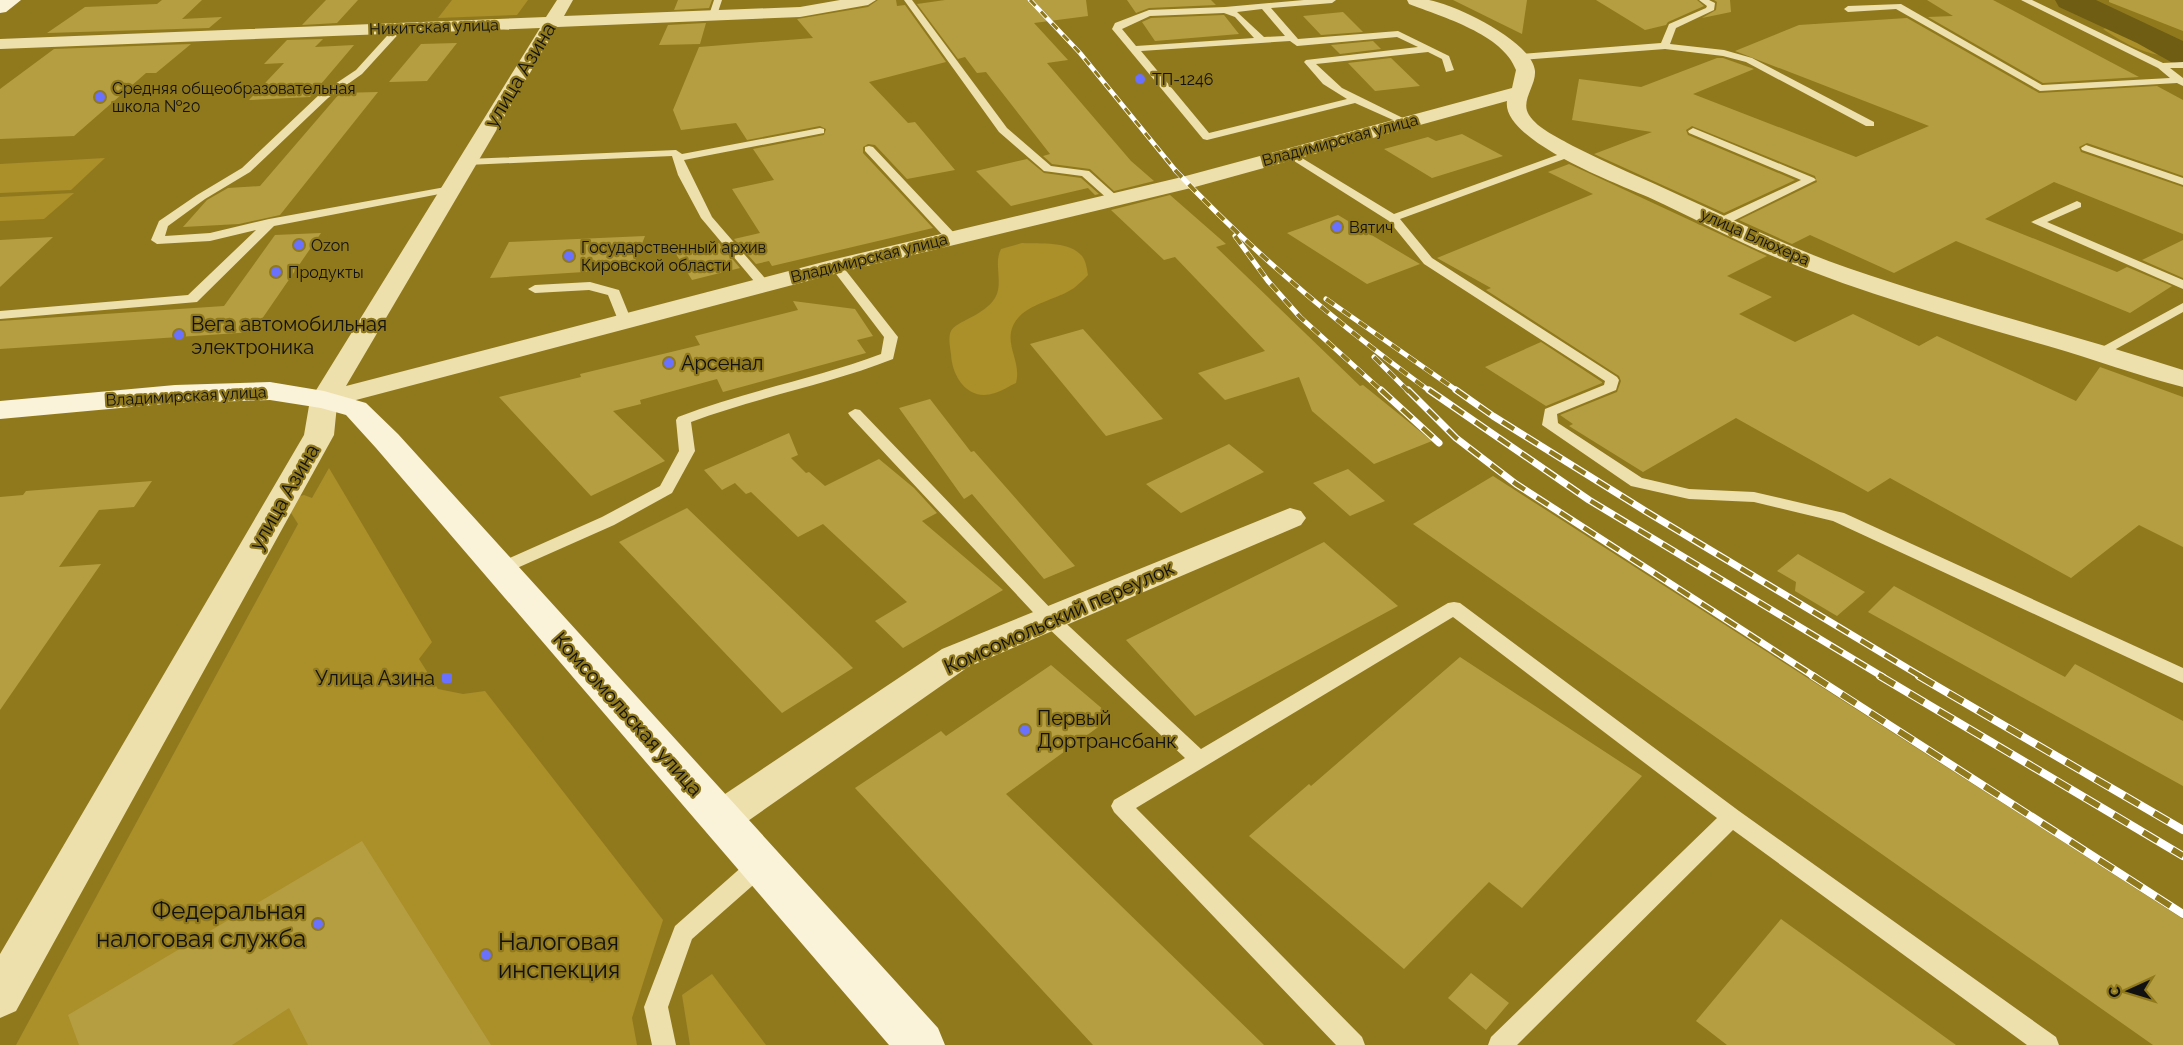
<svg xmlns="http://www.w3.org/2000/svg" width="2183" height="1045" viewBox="0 0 2183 1045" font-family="Raleway,sans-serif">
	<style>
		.green { fill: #ab8f29 }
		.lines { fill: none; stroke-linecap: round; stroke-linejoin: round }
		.river { fill: #6e5d13; fill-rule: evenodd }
		.building { fill: #b59e41 }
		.lane { fill: #eee0ac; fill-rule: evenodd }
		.street { fill: #eee0ac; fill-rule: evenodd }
		.secondary { fill: #faf3d9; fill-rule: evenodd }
		.rail-far3-casing { stroke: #fff; stroke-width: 4.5 }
		.rail-far2-casing { stroke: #fff; stroke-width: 5 }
		.rail-far1-casing { stroke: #fff; stroke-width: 7 }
		.rail-casing { stroke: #fff; stroke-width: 8 }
		.rail-far3 { stroke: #90791d; stroke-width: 3; stroke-dasharray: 8; stroke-linecap: butt }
		.rail-far2 { stroke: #90791d; stroke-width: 4; stroke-dasharray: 10; stroke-linecap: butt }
		.rail-far1 { stroke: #90791d; stroke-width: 4.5; stroke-dasharray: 14; stroke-linecap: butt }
		.rail { stroke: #90791d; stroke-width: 6; stroke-dasharray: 17; stroke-linecap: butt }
		.poi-dot { fill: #6a71fd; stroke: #90791d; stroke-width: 2 }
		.labels { text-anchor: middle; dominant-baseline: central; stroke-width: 4.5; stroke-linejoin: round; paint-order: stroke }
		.far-street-label { font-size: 16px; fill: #111; stroke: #90791d }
		.far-poi-label { font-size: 16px; fill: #111; stroke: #90791d; text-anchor: start }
		.street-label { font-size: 20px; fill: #111; stroke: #90791d }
		.poi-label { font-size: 20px; fill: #111; stroke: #90791d; text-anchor: start }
		.near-poi-label { font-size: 24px; fill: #111; stroke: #90791d; text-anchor: end }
	</style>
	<rect width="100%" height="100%" fill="#90791d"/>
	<path class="green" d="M452,0h76l-11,15 -79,3z
		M2109,27l25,8 34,16 -1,4c-22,1 -46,-14 -64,-26z
		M105,158l-34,32 -71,3v-29z
		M74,193l-30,26 -44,2v-24z
		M1022,243c18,1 48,-2 60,13 4,5 5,13 6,19 -4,4 -9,9 -14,13 -20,14 -57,16 -63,44 -3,18 10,31 5,51 -7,3 -14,8 -21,10 -27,9 -43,-16 -44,-39 -1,-7 -3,-17 0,-23 5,-10 33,-15 44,-33 9,-15 -2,-34 6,-49z
		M329,468l103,174 -13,17 19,30 25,5 22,-3 178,229 -31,98 5,27h-621l282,-521 -10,-16 6,-10 10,-3 8,3z
		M712,974l54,71h-76l-8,-50z"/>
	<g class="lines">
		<path class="river" d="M2055,0h41l87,41v24l-12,-3 -34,-19 -78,-36z"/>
	</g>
	<path class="building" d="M162,0h40l-20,19 40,-2 -13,11 -162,5 38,-26 72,-3z
		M326,0h32l-21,23 -35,2z
		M678,0h34l-3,8 -35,2z
		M878,0h18l1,6 8,-1 41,57 -77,20 39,41 7,-1 40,48 -48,9 -32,-34 -7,-1 -5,3v6l70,75 -161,38 -3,-5 -13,3 -22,-25 26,-6 -28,-44 42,-9 -21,-31 71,-14 2,-6 -6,-3 -73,14 -11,-17 -55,7 -8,-20 26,-63 114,-9 -16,-19 71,-12z
		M945,0h141l2,16 -54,7 34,37 -21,3 84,98 23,20 -40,10 -24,-22 -38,-5 -9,-8 7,-2 -64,-82 -9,1 -12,-16 -7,2 -41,-55z
		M1127,0h84l5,5 -67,3 -13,5z
		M1453,0h74l-5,34z
		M1596,0h101l7,6 -36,16 -2,3 -21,5z
		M1714,0h16l1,12 -29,6 14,-8 1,-8z
		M1927,0h66l146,77 -96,6 -115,-66 25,-1z
		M2109,0h74v31l-74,-29z
		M1343,12l20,20 -42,3 -18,-19z
		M1224,15l15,19 -84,7 -13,-19 9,-4z
		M1907,18l132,75 118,-7 26,14v76l-96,-33 -8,4 2,5 102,35v47l-129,-52 -69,37 132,53 10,-5 45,19 -42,27 -174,-72 -62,32 -84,-38 -18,9 -53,-24 78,-38 -2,-6 -123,-50 -6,4 2,5 107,45 -71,33 -130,-59 58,-22 -80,-12 7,-41 62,8 76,-29h6l31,11 -61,25 163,63 73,-31 -194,-75 64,-26z
		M706,23l-6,21 -41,1 9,-20z
		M323,39l-8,8 39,-2 -44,52 -61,3 35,-37 -20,1 23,-24z
		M1373,41l8,8 -41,5 -9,-9z
		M457,43l-30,38 -38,1 32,-38z
		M191,44l-35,29h-10l-72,63 -74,3v-50l54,-40z
		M1391,58l29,28 -45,5 -27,-28z
		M378,92l-98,123 -41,9 -56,3 24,-27 21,-12 32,-2 80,-93z
		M1462,134l41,22 -71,22 -48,-29 44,-12 8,4z
		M1027,159l17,14 37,5 18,16 -4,1 -7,-7 -77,18 -35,-35z
		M1569,164l198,92 -40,20 45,21 -33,17 56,28 58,-28 66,32 18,-10 139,65 24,-34 83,30v150l-44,-22 -68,53 -181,-100 -22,14 -132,-74 -93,54 -74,-46 4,-2 -13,-9 57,-23 4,-11 -2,-5 -133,-86 5,-2 -54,-30 156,-64 -45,-22z
		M1170,195l56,49 -10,3 144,139 3,-1 69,56 -58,23 -62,-53 -13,-34 -74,23 -27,-27 67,-22 -90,-94 -11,3 -53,-50z
		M1338,215l82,49 -53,20 -80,-51z
		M321,233l-68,99 -253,17v-28l224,-15 51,-71z
		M645,236l-13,33 -142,9 19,-36z
		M53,237l-53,50v-47z
		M2183,240v38l-41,-18z
		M719,243l21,25 -48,12 -16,-26z
		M793,301l62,8 18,27 -16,4 9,13 -143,39 -6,-13 -77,21 1,4 -28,7 52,50 -74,35 -92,-99 82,-20 -1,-3 120,-29 -5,-9 103,-26z
		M1083,329l80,90 -57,17 -76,-92z
		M1541,342l61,40v1l-56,23 -61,-39z
		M930,399l41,53 3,-1 101,115 -31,13 -72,-85 -8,5 -65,-91z
		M789,433l9,22 -7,3 15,15 3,-1 16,14 54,-27 35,29 23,25 -15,8 81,69 -100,58 -28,-27 32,-19 -84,-78 -25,13 -47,-45 -5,2 -11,-11 -13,7 -18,-20z
		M1229,444l35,28 -83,41 -35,-29z
		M1348,469l37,32 -35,15 -37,-33z
		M1493,476l690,443v126h-30l-740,-521z
		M152,481l-18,26 -35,3 -40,57 42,-3 -101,146v-213l23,-2 3,-4z
		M687,508l152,146 14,14 -71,45 -163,-171z
		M1324,542l74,64 -203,110 -69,-76z
		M1798,554l67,38 -28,24 -42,-25 1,-9 -19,-11z
		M1894,586l171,91 10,-13 108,57v65l-315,-174z
		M1460,657l182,119 -120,132 -33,-26 -85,87 -155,-133 60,-52 2,2z
		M1051,665l61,52 -106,77 258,251h-171l-238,-257 86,-57 5,5z
		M362,841l129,204h-183l-19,-37 -57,37h-153l-11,-30z
		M1781,919l175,126h-229l-31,-24z
		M1471,973l38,30 -23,27 -38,-32z"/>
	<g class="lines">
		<path class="lane" d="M714,0h8l-5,15 -4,3 -4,-3z
			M904,0h8l95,128 44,38 38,5 29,26v4h-8l-28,-25 -38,-5 -45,-39z
			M1304,0h32l-4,3 -61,5 27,31 100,-8 51,25 5,14 -8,2 -4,-13 -14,-7 -112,12 26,24 69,34 -9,2 -47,-21 -148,37 -4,-1 -91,-110 3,-6 34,-13 76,-3zM1262,9l23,27 -21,1 -27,-25zM1224,13l11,4 19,21 -118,8 -14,-17 28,-13zM1397,37l21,10 -112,13 -2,2 19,22 24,15 -138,34 -68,-82 149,-10 7,5z
			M1699,0h10l6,3 -1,7 -38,18 -6,16 54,6 28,8 122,64v4h-8l-120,-64 -23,-6 -58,-7 -144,11 -5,-3 5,-3 140,-11 8,-19 37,-16 1,-2z
			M2021,0h11l131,63 20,-1v6h-13l13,10v8l-6,-3 -137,8 -144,-82 -48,3 -4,-3 4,-3 53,-2 141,81 128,-7 -12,-10z
			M396,26l8,2 -42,46 -34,24 -78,74 -45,27 -37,27 -3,10 45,-3 59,-14 182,-33 6,3 -2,2 -181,35 -77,76 -197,17v-8l188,-16 68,-65 -46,11 -53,3 -6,-4 8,-19 38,-26 45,-27 78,-74 36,-24z
			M820,128l4,1v4l-140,27 28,57 58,67 -6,4 -5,-1 -58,-69 -23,-43 -6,-19 -205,9 -6,-3 6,-3 209,-9 6,4z
			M1693,128l121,50 2,2 -91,45h-8v-6l84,-39 -112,-47 -1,-2z
			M2086,145l97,33v7l-101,-35 -1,-2z
			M869,146l4,1 83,88v6h-8l-83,-90v-4z
			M1571,150l4,1v4l-175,64 32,39 185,119 2,3 -3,10 -59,24 1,9 84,55 47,11 65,3 90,21 339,155v15l-350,-162 -79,-19 -65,-3 -58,-13 -89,-61 3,-16 59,-24 1,-4 -181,-117 -35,-43 -106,-67 5,-3 4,1 102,62z
			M2077,201l4,2v4l-34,15 136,58v9l-152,-67z
			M836,262l4,1 58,74 -5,22c-66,26 -136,38 -202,63l4,29 -23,42 -58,32 -108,48h-12l-3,-4 3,-4 108,-48 58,-31 19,-35 -3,-31 2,-3c66,-26 137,-38 203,-63l3,-17 -54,-71z
			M590,282l29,8 13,32 -2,3h-10l-12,-30 -19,-5 -54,3 -7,-4 7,-4z
			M2183,303v9l-78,43 -5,1 -7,-4z
			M855,409l5,1 196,204 145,135 247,-146 6,-1 6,1 279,208 317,226 3,8h-32l-294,-215 -216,215h-29l3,-8 226,-219 -264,-201 -317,191 226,229 3,8h-29l-222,-233 -3,-6 3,-6 71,-42 -141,-134 -194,-208 -2,-3z
			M761,855l8,2 3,7 -3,7 -77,68 -24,68 8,38h-24l-8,-38 31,-81 78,-69z"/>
		<path class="street" d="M557,0h16l-9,16 236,-9 40,-7h36l-8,5 -68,12 -243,10 -211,359 481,-125 355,-84 330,-89 4,-18c-13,-36 -74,-53 -107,-66l-2,-4c7,0 16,0 22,0 27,5 103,41 106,71 1,15 -15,30 -6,44 9,14 30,23 44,31 35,18 72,33 108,50 55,25 109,52 167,72 110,38 224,66 335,102v17c-45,-11 -90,-28 -135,-41 -90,-26 -181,-51 -268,-87 -45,-18 -88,-42 -132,-62 -30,-13 -147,-57 -141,-96l-312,86 -353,85 -505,133 -3,30 -318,576 -16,7v-64l304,-519 6,-35 230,-372 -540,21v-10l546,-22z
			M1290,508l11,3 5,7 -5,7 -333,142 -233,163 -14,5 -14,-5 -6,-12 6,-12 235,-157z"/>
		<path class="secondary" d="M0,0h21l-15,12 -6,1z
			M270,382l54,9 42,12 32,31 540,594 7,17h-56l-513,-597 -30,-33 -25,-7 -51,-8 -95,3 -175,16v-18l175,-16z"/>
		<g class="rail-far3-casing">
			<path id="rail-far3" d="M1030,0l50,53 96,118"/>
		</g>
		<g class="rail-far2-casing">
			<path id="rail-far2" d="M1175,170c77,82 165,156 256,222
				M1235,236l33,45 32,36 83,75
				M1326,299l133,93
				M1374,357l35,35"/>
		</g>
		<g class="rail-far1-casing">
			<path id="rail-far1" d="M1381,390l58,53
				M1408,390l48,48 60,46 299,193
				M1429,390l160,110 294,177
				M1456,390l37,26 154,96 275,165"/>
		</g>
		<g class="rail-casing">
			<path id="rail" d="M1813,676l370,238
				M1880,676l303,180
				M1919,676l264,154"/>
		</g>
		<use href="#rail-far3" class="rail-far3"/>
		<use href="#rail-far2" class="rail-far2"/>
		<use href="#rail-far1" class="rail-far1"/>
		<use href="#rail" class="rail"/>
	</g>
	<g class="poi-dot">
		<circle cx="1140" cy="79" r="6"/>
		<circle cx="100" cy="97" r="6"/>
		<circle cx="1337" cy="227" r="6"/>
		<circle cx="299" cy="245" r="6"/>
		<circle cx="569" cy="256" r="6"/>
		<circle cx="276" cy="272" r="6"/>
		<circle cx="179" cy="335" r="6"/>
		<circle cx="669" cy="363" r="6"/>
		<rect x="441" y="672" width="12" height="12" rx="3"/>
		<circle cx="1025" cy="730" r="6"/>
		<circle cx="318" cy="924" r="6"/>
		<circle cx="486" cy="955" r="6"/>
	</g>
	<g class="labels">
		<g class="far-street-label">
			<text transform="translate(434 27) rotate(-2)">Никитская улица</text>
			<text transform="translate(1340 140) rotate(-15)">Владимирская улица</text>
			<text transform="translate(1755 237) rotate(24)">улица Блюхера</text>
			<text transform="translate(869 258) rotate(-14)">Владимирская улица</text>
			<text transform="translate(186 396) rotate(-3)">Владимирская улица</text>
		</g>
		<g class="far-poi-label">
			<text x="1152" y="79">ТП-1246</text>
			<text x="112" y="88">Средняя общеобразовательная<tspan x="112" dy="18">школа №20</tspan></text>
			<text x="1349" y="227">Вятич</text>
			<text x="311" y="245">Ozon</text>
			<text x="581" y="247">Государственный архив<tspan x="581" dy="18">Кировской области</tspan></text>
			<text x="288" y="272">Продукты</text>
		</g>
		<g class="street-label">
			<text transform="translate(520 75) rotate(-59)">улица Азина</text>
			<text transform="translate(284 497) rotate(-60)">улица Азина</text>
			<text transform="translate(1059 617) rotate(-24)">Комсомольский переулок</text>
			<text transform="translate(628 714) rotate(48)">Комсомольская улица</text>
		</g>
		<g class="poi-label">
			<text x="191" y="324">Вега автомобильная<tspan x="191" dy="23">электроника</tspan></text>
			<text x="681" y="363">Арсенал</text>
			<text x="435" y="678" text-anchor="end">Улица Азина</text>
			<text x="1037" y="718">Первый<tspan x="1037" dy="23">Дортрансбанк</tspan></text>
		</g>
		<g class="near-poi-label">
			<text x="306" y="910">Федеральная<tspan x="306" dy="28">налоговая служба</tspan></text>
			<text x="498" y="941" text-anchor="start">Налоговая<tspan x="498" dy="28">инспекция</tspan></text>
		</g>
	</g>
	<g transform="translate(2129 991) rotate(266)" stroke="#90791d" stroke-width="4.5" paint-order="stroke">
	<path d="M0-4.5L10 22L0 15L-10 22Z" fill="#111111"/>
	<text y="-9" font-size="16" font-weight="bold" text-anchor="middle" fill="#111111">С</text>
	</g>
</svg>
